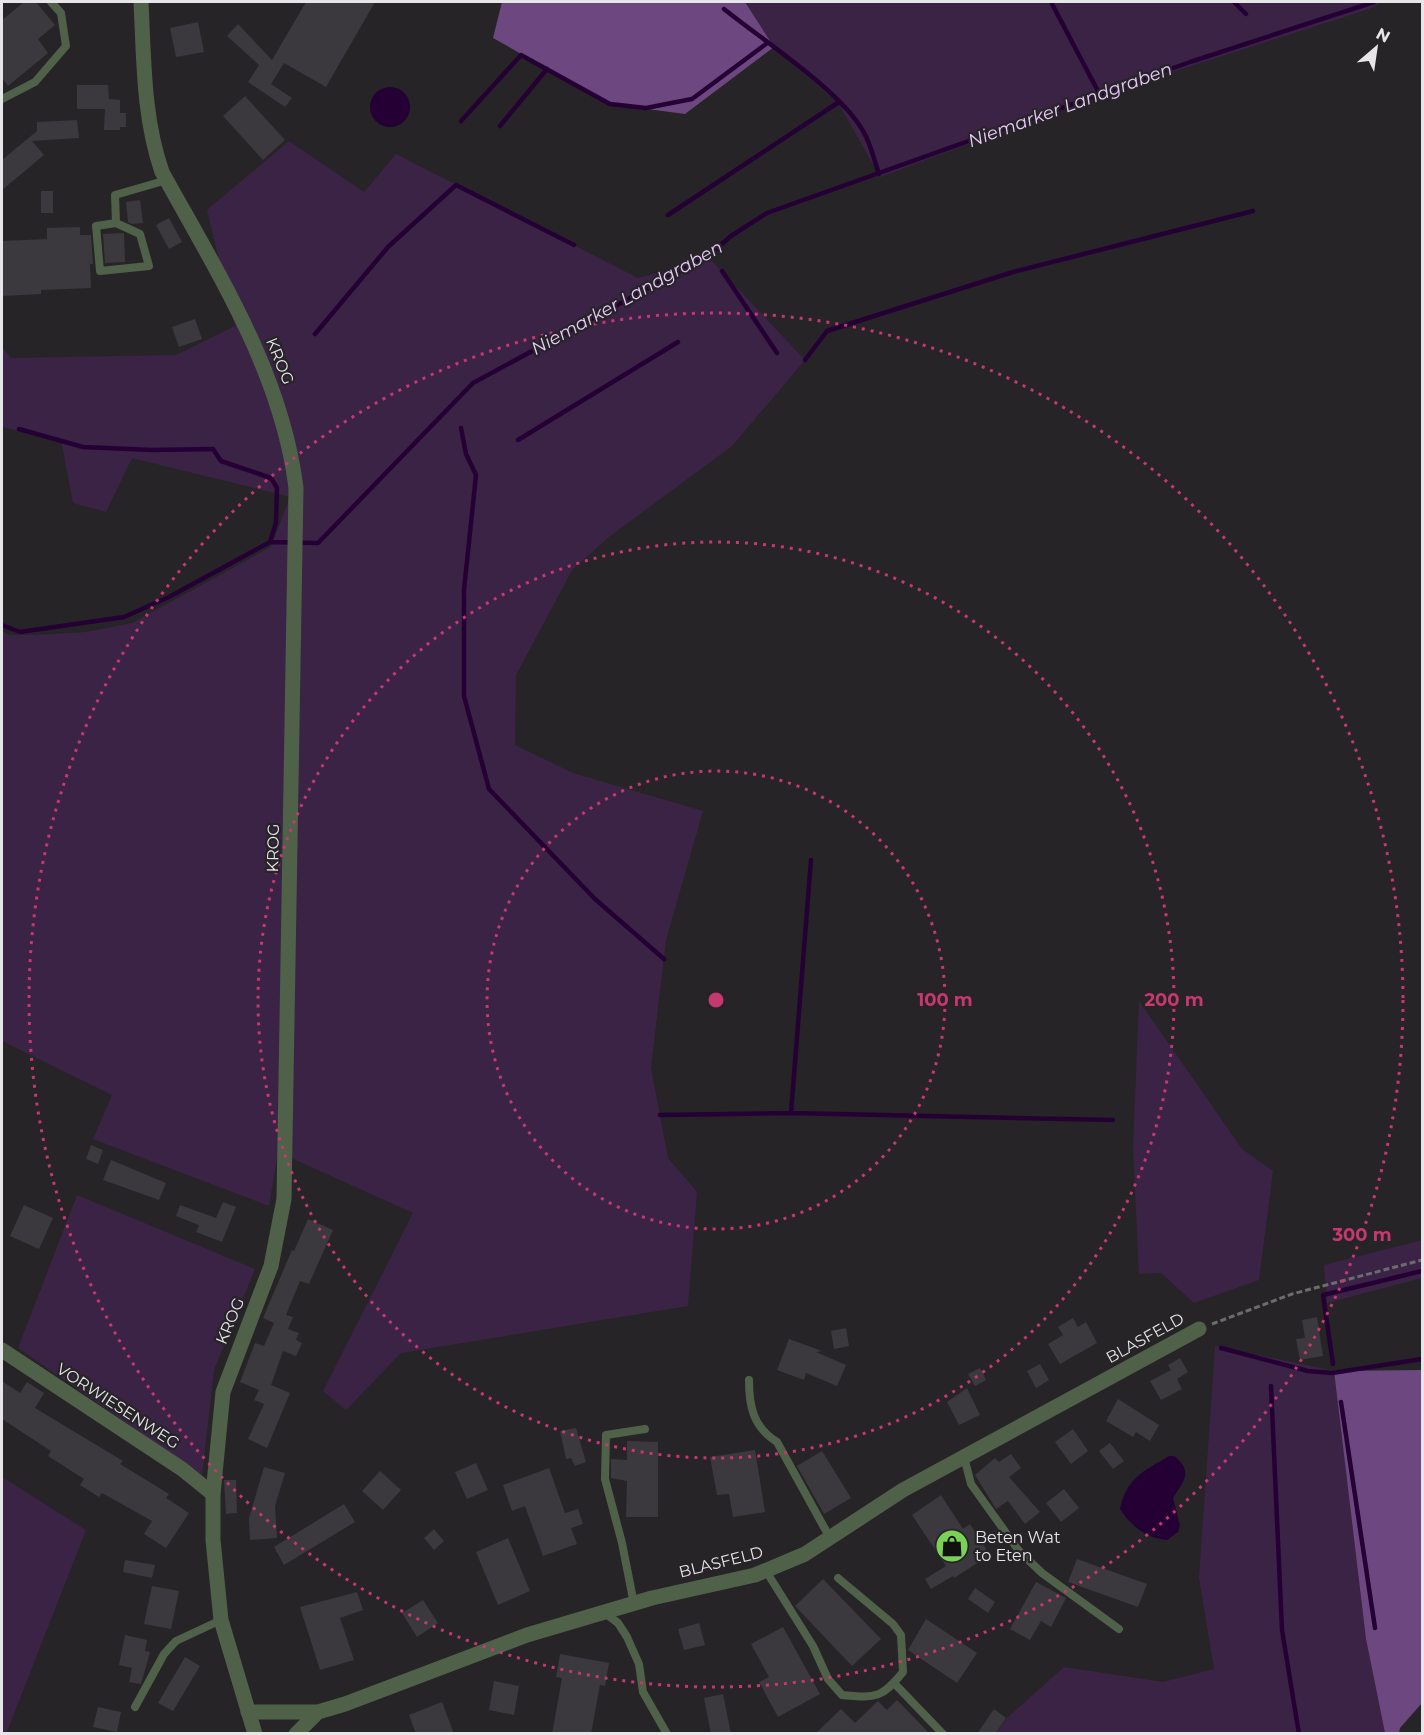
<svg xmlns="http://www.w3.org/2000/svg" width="1424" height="1735" viewBox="0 0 1424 1735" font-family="Montserrat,sans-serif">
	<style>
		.green { fill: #3b2346 }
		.forest { fill: #6d4780 }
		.water { fill: #250034 }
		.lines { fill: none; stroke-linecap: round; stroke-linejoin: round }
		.stream { stroke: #250034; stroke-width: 4.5 }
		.building { fill: #3b393d }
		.path { stroke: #6c6b6d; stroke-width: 3; stroke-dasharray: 6 3; stroke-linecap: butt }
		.service { stroke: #4f6249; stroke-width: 8 }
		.minor { stroke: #4f6249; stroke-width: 15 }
		.tertiary { stroke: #4f6249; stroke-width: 15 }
		.ring { fill: none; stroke: #c73770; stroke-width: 3; stroke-dasharray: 3 6 }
		.labels { text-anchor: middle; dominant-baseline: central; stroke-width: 4.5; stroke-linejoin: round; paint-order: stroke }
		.street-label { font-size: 16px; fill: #e6e5e7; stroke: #262427 }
		.poi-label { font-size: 16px; fill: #e6e5e7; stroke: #262427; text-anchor: start }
		.water-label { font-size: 18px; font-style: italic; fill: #ebc9fc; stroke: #262427 }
		.centre { fill: #c73770; stroke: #262427; stroke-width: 3 }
		.ring-label { font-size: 18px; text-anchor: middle; font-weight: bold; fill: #c73770; stroke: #262427; stroke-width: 4.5; stroke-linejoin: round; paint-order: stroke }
	</style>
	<rect width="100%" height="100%" fill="#262427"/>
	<path class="green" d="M745,2h638l-14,7 -269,86 -220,82 -41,-73 -65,-57z
		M289,141l75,51 32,-38 242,124 72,-19 95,101 -73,86 -123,91 -37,33 -56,105 -1,70 58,28 130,38 -37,129 -15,128 17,90 29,34 -9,114 -287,47 -55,57 -23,-19 90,-178 -135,-61 -9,54 -176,-67 19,-44 -110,-54v-410l7,4h25l52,-3 46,-9 139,-76 19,-50 -158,-39 -26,54 -33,-9 -12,-63 -59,-13v-80l9,11 165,-3 59,-29 -28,-116z
		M1139,1001l103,148 31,22 -14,109 -65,23 -33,-30 -22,1 -6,-127z
		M77,1195l178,74 -41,101 -12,105 -184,-127z
		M1422,1240v38l-95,25 -3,-38z
		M1215,1346l119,25 32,268 19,94 -390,1 12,-16 57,-51 99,15 51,-13 -15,-91z
		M2,1477l84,53 -80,204 -4,-1z"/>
	<path class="forest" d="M502,2h243l29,45 -89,67 -75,-10 -117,-66z
		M1422,1370v333l-22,25 -1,5h-14l-19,-94 -32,-268z"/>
	<path class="water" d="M370 107a20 20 0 1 1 40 0a20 20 0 1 1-40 0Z
		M1169,1456h5c21,16 8,27 -1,42l7,27 -2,7 -11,8c-21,-2 -36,-14 -47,-31 7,-32 23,-37 49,-53z"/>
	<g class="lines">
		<path class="stream" d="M1051,2l49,93
			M1234,2l12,12
			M724,9c37,30 117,82 139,122 8,13 11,29 16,43
			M461,121l60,-66 89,49 36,4 46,-9 74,-55
			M500,126l47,-57
			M668,215l171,-113
			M722,271l55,82
			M315,334l73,-87 68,-62 118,60
			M805,360l22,-29 186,-59 240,-61
			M461,428l5,26 10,21 -12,115v106l25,93 106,110 69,60
			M19,429l64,18 69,3 61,-1 8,12 50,17 6,10 -1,35 -6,19
			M518,440l160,-98
			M2,625l18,7 104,-15 45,-20 101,-55 48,1 155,-160 235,-127 23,-20 36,-23 423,-151 184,-60
			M811,860l-20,253 322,7
			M660,1115l131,-2
			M1221,1348l87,23 24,2 90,-14
			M1333,1364l-10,-69 99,-24
			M1271,1386l11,244 17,104
			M1341,1402l34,226"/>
	</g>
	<path class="building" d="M24,2h12l19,23 -17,14 10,14 -40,33 -6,-8v-58z
		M306,2h69l-49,85 -42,-24 -13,21 21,14 -7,9 -37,-25 11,-17 -32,-29 11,-12 34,36z
		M198,22l6,30 -28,5 -6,-29z
		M77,85h31l1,14 11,1v13h6v14h-6v3h-16l1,-21h-28z
		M245,96l40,44 -22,20 -40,-44z
		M77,120l2,18 -47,3 12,14 -42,35v-30l35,-29v-9z
		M41,191h12v22h-12z
		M140,200l3,23 -11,1 -4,-2 -2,-20z
		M169,218l13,24 -13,7 -13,-24z
		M80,227v8h11l2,29h-3l1,24 -50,2v4l-39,2v-55l45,-2v-11z
		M124,233l1,29 -20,1 -2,-29z
		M195,319l7,20 -23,8 -7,-20z
		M91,1145l12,5 -5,14 -12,-5z
		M111,1160l55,23 -7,17 -56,-20z
		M223,1202l13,5 -14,35 -26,-10 3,-7 -23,-9 4,-11 36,13z
		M24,1205l29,13 -14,31 -29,-13z
		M308,1219l25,11 -24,54 -9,-3 -14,34 7,2 -5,12 11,4 -3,7 6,3 -6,13 -13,-5 -12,34 19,8 -23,55 -19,-9 16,-35 -10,-4 5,-10 -19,-8 15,-39 9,3 10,-23 -11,-5 29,-68 2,1z
		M1317,1317l6,39 -23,4 -4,-21 9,-1 -3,-18z
		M1073,1318l5,9 8,-5 11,21 -37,21 -12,-20 15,-9 -5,-8z
		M846,1328l3,18 -15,3 -3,-18z
		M789,1339l33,12 -6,1 30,13 -9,21 -31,-13 -2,7 -27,-10z
		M1180,1358l8,14 -11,7 5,10 -21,11 -11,-19 21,-11 -3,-5z
		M1040,1364l9,16 -13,8 -9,-17z
		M980,1368l6,12 -11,6 -7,-12z
		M2,1381l18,12 7,-11 17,11 -9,15 88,53 -3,3 49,30 -3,4 23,15 -23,35 -22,-14 8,-13 -50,-28 -3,4 -19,-12 4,-6 -36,-23 3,-5 -49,-32z
		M967,1388l13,27 -21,10 -12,-23z
		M1118,1399l41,26 -9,16 -14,-9 -3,5 -27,-16z
		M576,1428l10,34 -11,4 -4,-8 -5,1 -6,-28z
		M1073,1429l15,22 -17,13 -16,-22z
		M627,1441l31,1v75h-32l1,-36 -16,-3v-19l16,1z
		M1110,1443l14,18 -11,8 -14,-18z
		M755,1450l10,62 -32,5 -4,-23 -12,1 -7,-38z
		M822,1451l29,47 -27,16 -27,-48z
		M1011,1454l10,14 -12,9 31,35 -15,12 -17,-23 -12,8 -21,-34 20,-17 4,4z
		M476,1463l12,27 -21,9 -12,-27z
		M264,1467l21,6 -10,33 2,32 -27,2 -1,-22z
		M549,1468l16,45 13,-4 5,15 -12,4 6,16 -34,12 -18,-50 -13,5 -9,-26z
		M380,1471l21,19 -18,20 -21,-19z
		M224,1480h12l1,33 -11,1z
		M1064,1489l15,19 -18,14 -15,-19z
		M941,1495l22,34 7,-5 20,31 -36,23 -1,-2 -22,13 -6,-10 21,-13 -34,-51z
		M344,1504l11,18 -71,43 -10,-18z
		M434,1529l10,12 -10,9 -10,-12z
		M508,1538l22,53 -32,14 -22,-53z
		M1077,1559l70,25 -9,23 -70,-25z
		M125,1560l30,5 -3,13 -29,-6z
		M823,1579l58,60 -29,27 -57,-60z
		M1036,1582l30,16 -15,29 -10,-6 -11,19 -20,-11z
		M152,1586l27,5 -8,38 -27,-5z
		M975,1588l20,14 -7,11 -20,-14z
		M357,1592l6,18 -23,8 14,42 -34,10 -20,-63z
		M423,1600l15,23 -21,14 -15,-24z
		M926,1619l51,34 -20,30 -49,-33z
		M699,1623l6,22 -21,5 -6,-21z
		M783,1627l37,67 -42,23 -19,-35 10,-5 -18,-33z
		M125,1635l22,5 -2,11 5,1 -9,32 -12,-2 3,-14 -13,-3z
		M560,1654l49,9 -4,23 -5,-1 -9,49h-39l10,-56 -6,-1z
		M185,1657l15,9 -27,45 -15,-8z
		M494,1681l25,5 -5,29 -25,-5z
		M723,1694l8,40h-20l-7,-36z
		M897,1700l33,34h-115l26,-25 14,14 23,-22 9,9z
		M442,1702l12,32h-38l-7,-19z
		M98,1707l23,5 -4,20 -24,-5z
		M994,1709l12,9 -11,16h-18z"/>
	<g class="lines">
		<path class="path" d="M1212,1324l80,-30 130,-34"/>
		<path class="service" d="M2,99l33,-17 31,-36 -5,-33 -10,-11
			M116,223l-20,3 4,45 49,-5 -9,-32 -24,-11 -1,-28 52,-15
			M749,1380c0,26 4,47 28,62l53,96
			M964,1457l7,27 48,67 23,22 77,56
			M766,1571l47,75 15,33 14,16c34,3 39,4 61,-23l-2,-37 -8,-11 -55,-46
			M634,1604l-12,-61 -17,-64 1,-44 39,-6
			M605,1613l13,10 9,14 12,27 4,28 24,42
			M894,1683l49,51
			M135,1707l29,-53 12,-13 45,-21"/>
		<path class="minor" d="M2,1350l180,119 31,25
			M248,1712h70l27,-8 182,-69 125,-37 103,-23 50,-21 98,-64 296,-161
			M296,1734l22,-22"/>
		<path class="tertiary" d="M141,2c3,58 2,115 21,170 55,100 120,201 134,316l-12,711 -13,67 -48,126 -10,102v46l8,80 34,114"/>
	</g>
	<g class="ring">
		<circle cx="716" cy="1000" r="229"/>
		<circle cx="716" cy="1000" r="458"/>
		<circle cx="716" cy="1000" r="687"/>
	</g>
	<defs>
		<g id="shop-disc" transform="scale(1.725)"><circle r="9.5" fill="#79d157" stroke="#262427"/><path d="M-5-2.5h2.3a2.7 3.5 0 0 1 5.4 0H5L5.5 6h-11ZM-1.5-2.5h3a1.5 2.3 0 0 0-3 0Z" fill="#111"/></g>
	</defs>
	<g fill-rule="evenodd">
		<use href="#shop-disc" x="952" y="1546"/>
	</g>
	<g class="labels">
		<g class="street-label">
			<text transform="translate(280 361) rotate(68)">KROG</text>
			<text transform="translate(273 848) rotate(-89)">KROG</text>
			<text transform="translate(230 1321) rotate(-67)">KROG</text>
			<text transform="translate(1145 1338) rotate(-29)">BLASFELD</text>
			<text transform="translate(118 1406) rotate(33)">VORWIESENWEG</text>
			<text transform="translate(721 1562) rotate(-14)">BLASFELD</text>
		</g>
		<g class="poi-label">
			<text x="975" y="1537">Beten Wat<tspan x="975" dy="18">to Eten</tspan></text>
		</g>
		<g class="water-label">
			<text transform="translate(1070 105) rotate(-20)">Niemarker Landgraben</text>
			<text transform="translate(627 298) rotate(-29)">Niemarker Landgraben</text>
		</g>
	</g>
	<circle cx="716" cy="1000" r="9" class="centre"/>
	<g class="ring-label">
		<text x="945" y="1006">100 m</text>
		<text x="1174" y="1006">200 m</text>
		<text x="1362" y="1241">300 m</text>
	</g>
	<rect width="1424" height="1735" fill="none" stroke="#e6e5e7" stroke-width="6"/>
	<g transform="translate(1376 48) rotate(29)" stroke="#262427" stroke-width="4.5" paint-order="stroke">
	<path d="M0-4.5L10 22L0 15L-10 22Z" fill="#e6e5e7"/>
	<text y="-9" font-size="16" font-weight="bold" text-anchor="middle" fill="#e6e5e7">N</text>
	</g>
</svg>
